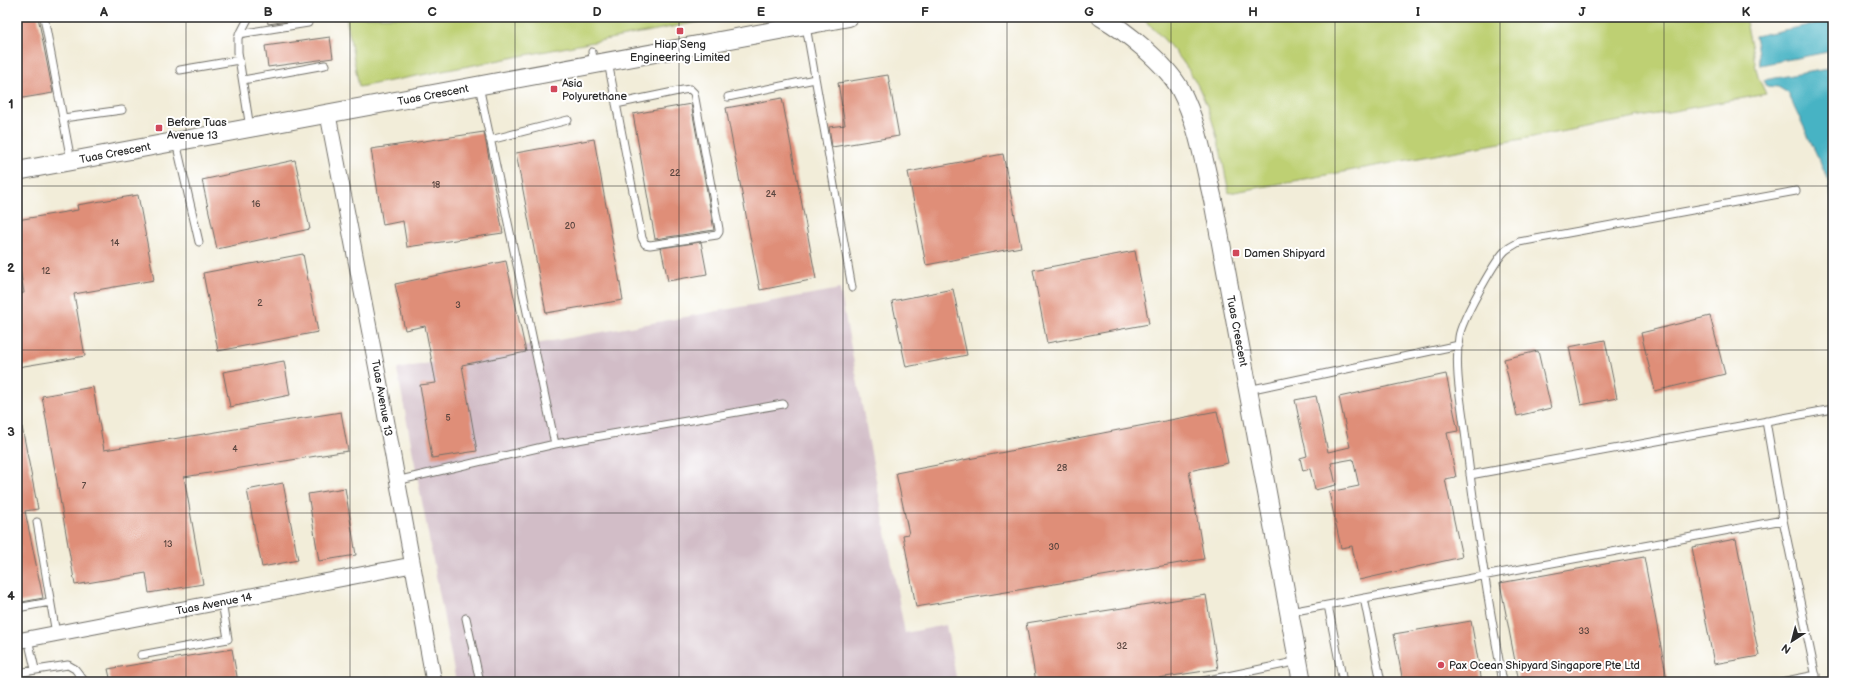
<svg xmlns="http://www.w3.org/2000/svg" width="1850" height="699" viewBox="0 0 1850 699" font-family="'Balsamiq Sans',sans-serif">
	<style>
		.industrial { fill: #d2bdc7 }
		.green { fill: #bed073; stroke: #747e4f }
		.water { fill: #47b3c4; stroke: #396f78 }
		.building { fill: #df8e78 }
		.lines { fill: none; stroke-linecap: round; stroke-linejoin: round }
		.service-casing { stroke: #716f68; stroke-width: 9 }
		.minor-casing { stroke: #716f68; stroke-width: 17 }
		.tertiary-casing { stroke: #716f68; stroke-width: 20 }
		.service { stroke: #fff; stroke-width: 7 }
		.minor { stroke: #fff; stroke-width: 15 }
		.tertiary { stroke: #fff; stroke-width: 18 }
		.grid { fill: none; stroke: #2b2b2b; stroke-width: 1; stroke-opacity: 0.55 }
		.poi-dot { fill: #d1495b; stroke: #fff; stroke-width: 1.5 }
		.labels { text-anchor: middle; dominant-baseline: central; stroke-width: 4; stroke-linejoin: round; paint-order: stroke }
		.number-label { font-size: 9px; fill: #58443e }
		.poi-label { font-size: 11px; fill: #2b2b2b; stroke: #fff; text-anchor: start }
		.street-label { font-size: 11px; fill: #2b2b2b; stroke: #fff }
		.neatline { fill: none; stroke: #2b2b2b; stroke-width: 1.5 }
		.grid-label { font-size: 13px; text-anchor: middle; font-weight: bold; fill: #2b2b2b }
	</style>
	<rect width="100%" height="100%" fill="#fff"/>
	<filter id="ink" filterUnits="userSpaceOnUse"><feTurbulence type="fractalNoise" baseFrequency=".025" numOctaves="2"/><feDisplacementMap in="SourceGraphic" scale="8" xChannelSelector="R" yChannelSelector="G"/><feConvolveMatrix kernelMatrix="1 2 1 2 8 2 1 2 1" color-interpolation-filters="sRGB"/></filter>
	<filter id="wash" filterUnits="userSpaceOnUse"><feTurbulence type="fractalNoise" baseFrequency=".012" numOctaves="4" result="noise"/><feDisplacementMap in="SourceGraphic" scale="16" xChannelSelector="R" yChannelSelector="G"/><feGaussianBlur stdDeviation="0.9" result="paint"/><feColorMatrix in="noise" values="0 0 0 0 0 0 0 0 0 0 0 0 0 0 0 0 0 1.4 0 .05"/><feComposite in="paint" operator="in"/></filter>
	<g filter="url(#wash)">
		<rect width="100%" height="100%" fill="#f2edd9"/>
		<path class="industrial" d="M840,289l65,344 41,-8 11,57h-501l-59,-313z"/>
		<path class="green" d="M346,17h378l-365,70z
			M1141,17h604l13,60 8,17 -537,99c-7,-35 -13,-70 -29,-103 -13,-28 -36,-52 -59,-73z"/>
		<path class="water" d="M1833,20v31l-73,14 -5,-29z
			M1833,68v142l-4,-29 -41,-88 -10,-6 -11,-1 -3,-6z"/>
		<g id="blocks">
			<path class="building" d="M17,17h21l15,76 -36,6z
				M267,17h33v2l-32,5z
				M330,37l3,21 -65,9 -3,-21z
				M888,75l11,61 -67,11 -3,-20 16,-2 -7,-42z
				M782,98l34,181 -56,11 -34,-182z
				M691,104l23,126 -59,9 -22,-125z
				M484,132l19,101 -96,14 -4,-26 -20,4 -12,-76z
				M594,139l29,161 -77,13 -30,-160z
				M1003,154l18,93 -95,18 -18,-93z
				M295,160l15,69 -93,20 -15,-69z
				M138,195l16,85 -80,14 11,62 -67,11 -1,-73 7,-1 -7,-43v-30l61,-10 -1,-5z
				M701,242l6,32 -39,7 -7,-33z
				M1135,251l14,73 -102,19 -14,-73z
				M303,254l15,78 -100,19 -15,-78z
				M506,261l20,91 -64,13 15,86 -45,7 -12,-73 16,-2 -11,-57 -20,4 -10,-46z
				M953,289l14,66 -61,12 -14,-66z
				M1710,316l15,58 -70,17 -14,-58z
				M1605,340l12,58 -36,7 -12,-58z
				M1538,351l13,57 -34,8 -13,-57z
				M284,361l6,34 -60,12 -7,-35z
				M1446,374l12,57 -11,2 9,44 -11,2 17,78 -103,23 -7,-34 -11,2 -12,-56 30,-6 -6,-27 -22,4 5,22 -21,5 -5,-21 -7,2 -3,-13 7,-2 -12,-56 21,-4 12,56 22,-5 -11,-50z
				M93,387l11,63 237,-38 7,39 -164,26 19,107 -54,9 -3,-20 -71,12 -33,-189z
				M1217,411l11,52 -39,8 15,88 -288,48 -13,-72 6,-1 -13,-61z
				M17,427h5l16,82 -13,2 18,87 -26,5z
				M283,483l15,77 -36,7 -15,-77z
				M345,488l11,67 -37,6 -11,-67z
				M1736,539l23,117 -45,8 -22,-117z
				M1644,557l23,122 -14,3h-134l-19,-99z
				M1206,595l12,74 -86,13h-96l-10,-59z
				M1471,621l11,61h-79l-9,-48z
				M232,649l6,33h-127l-3,-13z"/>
		</g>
	</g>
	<g filter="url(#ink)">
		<use href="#blocks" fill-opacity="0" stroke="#716f68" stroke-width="1"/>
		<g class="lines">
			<g class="service-casing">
				<path id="service" d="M44,17l27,144
					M249,17l-11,21v14l12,76
					M806,26l46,262
					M239,34l69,-11
					M592,52l2,13
					M608,62l34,176 3,6 5,1 67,-10 2,-3v-3l-25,-136 -4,-4 -7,1 -67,14
					M180,70l59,-10
					M243,80l82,-15
					M479,86l76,358
					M728,97l87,-18
					M63,118l59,-8
					M490,140l78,-20
					M176,142l23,100
					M1248,390l211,-45
					M1766,421l17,99 34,162
					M1470,475l363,-66
					M396,481l159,-37 228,-40
					M37,522l19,112
					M1364,598l17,84
					M1328,605l15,77
					M17,608l33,-6
					M1290,612l493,-92
					M466,618l14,64
					M28,639l7,30
					M141,655l87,-16 -6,-37
					M17,673l51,-8 7,4 10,13
					M1199,682l100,-21
					M1503,682c-15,-81 -28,-161 -37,-242 -4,-34 -12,-69 -7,-103 2,-16 34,-73 45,-85 3,-4 11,-7 15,-10l277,-51
					M1781,682l35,-7"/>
			</g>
			<g class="minor-casing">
				<path id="minor" d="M328,115l52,270 54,297
					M17,641l395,-76"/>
			</g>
			<g class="tertiary-casing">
				<path id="tertiary" d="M1101,17c25,14 65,47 79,72 18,34 24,74 33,111l89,482
					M17,171l832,-154"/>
			</g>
			<use href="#service" class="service"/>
			<use href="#minor" class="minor"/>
			<use href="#tertiary" class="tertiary"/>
		</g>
	</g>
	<path class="grid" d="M186,17v665M350,17v665M515,17v665M679,17v665M843,17v665M1007,17v665M1171,17v665M1335,17v665M1500,17v665M1664,17v665M17,186h1816M17,350h1816M17,513h1816"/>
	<g class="poi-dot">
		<rect x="676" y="27" width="8" height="8" rx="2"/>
		<rect x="550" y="85" width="8" height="8" rx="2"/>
		<rect x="155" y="124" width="8" height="8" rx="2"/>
		<rect x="1232" y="249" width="8" height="8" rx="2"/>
		<circle cx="1441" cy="665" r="4"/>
	</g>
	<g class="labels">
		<g class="number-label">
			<text x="675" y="173">22</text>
			<text x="436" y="185">18</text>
			<text x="771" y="194">24</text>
			<text x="256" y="204">16</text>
			<text x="570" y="226">20</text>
			<text x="115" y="243">14</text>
			<text x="46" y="271">12</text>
			<text x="260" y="303">2</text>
			<text x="458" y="305">3</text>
			<text x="448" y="418">5</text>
			<text x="235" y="449">4</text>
			<text x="1062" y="468">28</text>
			<text x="84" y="486">7</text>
			<text x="168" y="544">13</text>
			<text x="1054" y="547">30</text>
			<text x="1584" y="631">33</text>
			<text x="1122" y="646">32</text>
		</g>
		<g class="poi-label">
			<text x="680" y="44" text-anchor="middle">Hiap Seng<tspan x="680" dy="13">Engineering Limited</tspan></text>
			<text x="562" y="83">Asia<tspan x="562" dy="13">Polyurethane</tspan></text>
			<text x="167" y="122">Before Tuas<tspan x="167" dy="13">Avenue 13</tspan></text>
			<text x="1244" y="253">Damen Shipyard</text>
			<text x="1449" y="665">Pax Ocean Shipyard Singapore Pte Ltd</text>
		</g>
		<g class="street-label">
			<text transform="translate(433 95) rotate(-11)">Tuas Crescent</text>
			<text transform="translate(115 153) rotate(-11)">Tuas Crescent</text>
			<text transform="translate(1237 331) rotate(79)">Tuas Crescent</text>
			<text transform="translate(382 398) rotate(80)">Tuas Avenue 13</text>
			<text transform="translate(214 604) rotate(-11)">Tuas Avenue 14</text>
		</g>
	</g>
	<rect width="1850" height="699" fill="none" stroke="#fff" stroke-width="44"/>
	<g transform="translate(1792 641) rotate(216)" stroke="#ffffff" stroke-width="3" paint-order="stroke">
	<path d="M0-3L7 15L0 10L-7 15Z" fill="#2b2b2b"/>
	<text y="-6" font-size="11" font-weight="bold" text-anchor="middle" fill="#2b2b2b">N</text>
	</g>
	<rect x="22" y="22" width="1806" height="655" class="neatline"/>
	<g class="grid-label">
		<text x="104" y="16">A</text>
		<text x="268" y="16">B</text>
		<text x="432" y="16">C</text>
		<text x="597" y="16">D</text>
		<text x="761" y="16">E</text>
		<text x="925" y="16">F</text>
		<text x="1089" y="16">G</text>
		<text x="1253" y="16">H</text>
		<text x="1418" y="16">I</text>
		<text x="1582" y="16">J</text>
		<text x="1746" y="16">K</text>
		<text x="11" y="108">1</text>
		<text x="11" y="272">2</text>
		<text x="11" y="436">3</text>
		<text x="11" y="600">4</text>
	</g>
</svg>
